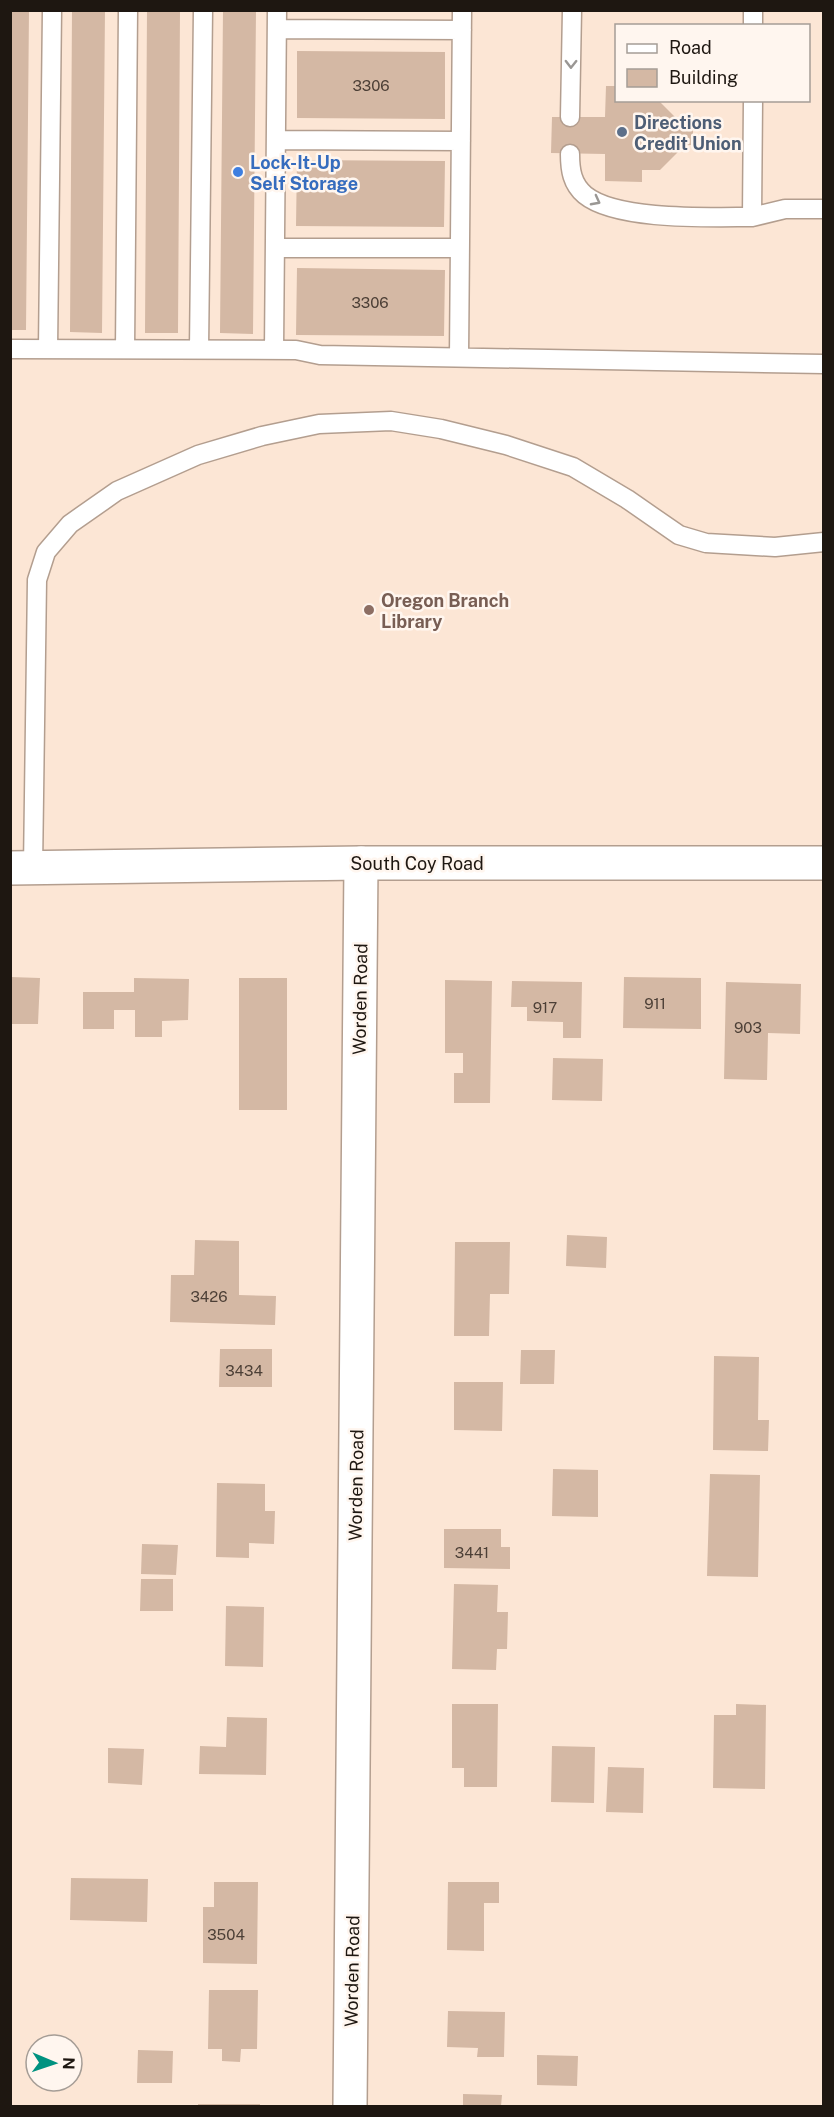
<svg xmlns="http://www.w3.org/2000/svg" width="834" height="2117" viewBox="0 0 834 2117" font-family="'Public Sans',sans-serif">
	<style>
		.building { fill: #d4b8a4 }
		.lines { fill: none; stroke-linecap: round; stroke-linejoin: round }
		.service-casing { stroke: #b39e8f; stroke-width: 21 }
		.minor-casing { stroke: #b39e8f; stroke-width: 36 }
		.tertiary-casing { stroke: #b39e8f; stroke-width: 36 }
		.service { stroke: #fff; stroke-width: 18 }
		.minor { stroke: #fff; stroke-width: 33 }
		.tertiary { stroke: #fff; stroke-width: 33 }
		.oneway { stroke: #9a9794 }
		.service-dot { fill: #5c6f8a; stroke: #fff6ef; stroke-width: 2 }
		.shop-dot { fill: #3f7fe0; stroke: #fff6ef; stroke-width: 2 }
		.education-dot { fill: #8d6e63; stroke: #fff6ef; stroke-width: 2 }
		.labels { text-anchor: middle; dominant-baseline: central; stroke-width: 5; stroke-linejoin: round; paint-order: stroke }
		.number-label { font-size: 15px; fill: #4c3f36 }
		.service-label { font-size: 18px; font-weight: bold; fill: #4e5e75; stroke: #fff6ef; text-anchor: start }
		.shop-label { font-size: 18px; font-weight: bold; fill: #366cbe; stroke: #fff6ef; text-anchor: start }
		.education-label { font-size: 18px; font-weight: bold; fill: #785e54; stroke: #fff6ef; text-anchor: start }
		.street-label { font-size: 18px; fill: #1e1711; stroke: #fff6ef }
	</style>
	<rect width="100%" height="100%" fill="#fce6d5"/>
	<path class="building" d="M10,10h19l-3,320h-16z
		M72,10h33l-3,323 -32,-1z
		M147,10h33l-2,323h-33z
		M223,10h33l-3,324 -33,-1z
		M297,51l148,1v67l-148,-1z
		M606,86h10v14l44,2 20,20v5h13v18h-13l-1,6 -19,19h-18v12l-37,-1v-27l-54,-1 1,-36h53z
		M297,160l148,1 -1,66 -148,-1z
		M297,268l148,2 -1,66 -148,-1z
		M10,977l30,1 -2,46h-28z
		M624,977l77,1v51l-78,-1z
		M134,978l55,1 -1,41 -26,1v16h-27v-27h-21v19h-31v-37h51z
		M239,978h48v132h-48z
		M445,980l47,1 -2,122h-36v-30h9v-20h-18z
		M512,981l70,1 -1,56h-18v-16l-36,-1v-14h-16z
		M726,982l75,2 -1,50 -32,-1 -1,47 -43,-1z
		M553,1058l50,1 -1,42 -50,-1z
		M567,1235l40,2 -1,31 -40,-2z
		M195,1240l44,1v54l37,1 -1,29 -105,-3 1,-47h23z
		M455,1242h55l-1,52h-19l-1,42h-35z
		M220,1349h52v38h-53z
		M521,1350h34l-1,34h-34z
		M714,1356l45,1 -1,63h11l-1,31 -55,-1z
		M454,1382h49l-1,49 -48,-1z
		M553,1469l45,1v47l-46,-1z
		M710,1474l50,1 -2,102 -51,-1z
		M217,1483l48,1v27h10l-1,33 -25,-1v15l-33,-1z
		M444,1529h57v18h9v22l-66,-1z
		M142,1544l36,1 -2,30 -35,-1z
		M141,1579h32v32h-33z
		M454,1584l44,1 -1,27h11l-1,37h-10l-1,21 -44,-1z
		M226,1606l38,1 -1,60 -38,-1z
		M452,1704h46l-1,83h-33v-19h-12z
		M736,1704l30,1 -1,84 -52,-1 1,-73h22z
		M227,1717l40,1 -1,57 -67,-1 1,-28 26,1z
		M552,1746l43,1 -1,56 -43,-1z
		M108,1748l36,1 -2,36 -34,-2z
		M608,1767l36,1 -1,45 -37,-1z
		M71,1878l77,1 -1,43 -77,-2z
		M214,1882h44l-1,82 -54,-1v-56h11z
		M448,1882h51v21h-15v48l-37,-1z
		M209,1990h49l-1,59h-16l-1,13 -18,-1v-12h-14z
		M448,2011l57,1 -1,45h-27l1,-9 -31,-1z
		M138,2050l35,1 -1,32h-35z
		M537,2055l41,1 -1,30 -40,-1z
		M463,2094l39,1 -1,11h-38z
		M198,2104h62v2h-62z"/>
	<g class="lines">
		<g class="service-casing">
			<path id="service" d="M753,26v-16
				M277,29l185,1
				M753,100l-1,117 33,-8h39
				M570,117l2,-107
				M276,140l185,1
				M570,154c0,16 2,30 15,41 32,26 126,22 167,22
				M275,248h185
				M10,349l286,1 24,5 504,9
				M48,349l4,-339
				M125,349l3,-339
				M199,349l4,-339
				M274,350l3,-340
				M459,357l3,-347
				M33,868l4,-288 9,-28 24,-28 47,-33 81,-36 64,-19 57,-12 72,-3 50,8 65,16 67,22 54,32 52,36 27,8 69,4 49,-5"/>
		</g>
		<g class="minor-casing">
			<path id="minor" d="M350,2106l11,-1243"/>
		</g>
		<g class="tertiary-casing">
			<path id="tertiary" d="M10,868l351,-5h463"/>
		</g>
		<use href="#service" class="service"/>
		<use href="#minor" class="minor"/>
		<use href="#tertiary" class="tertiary"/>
	</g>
	<defs><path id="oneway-chevron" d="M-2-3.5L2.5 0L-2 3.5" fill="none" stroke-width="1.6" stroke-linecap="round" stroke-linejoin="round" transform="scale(1.5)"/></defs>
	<g class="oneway">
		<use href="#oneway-chevron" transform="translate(571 64) rotate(91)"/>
		<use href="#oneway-chevron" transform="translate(596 201) rotate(28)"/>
	</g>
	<circle class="service-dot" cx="622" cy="132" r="6"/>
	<circle class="shop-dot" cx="238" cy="172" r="6"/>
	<circle class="education-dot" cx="369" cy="610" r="6"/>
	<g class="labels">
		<g class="number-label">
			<text x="371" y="85">3306</text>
			<text x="370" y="302">3306</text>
			<text x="655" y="1003">911</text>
			<text x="545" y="1007">917</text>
			<text x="748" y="1027">903</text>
			<text x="209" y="1296">3426</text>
			<text x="244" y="1370">3434</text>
			<text x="472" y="1552">3441</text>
			<text x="226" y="1934">3504</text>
		</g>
		<g class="service-label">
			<text x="634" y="122">Directions<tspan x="634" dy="21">Credit Union</tspan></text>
		</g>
		<g class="shop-label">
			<text x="250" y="162">Lock-It-Up<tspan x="250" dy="21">Self Storage</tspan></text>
		</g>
		<g class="education-label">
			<text x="381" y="600">Oregon Branch<tspan x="381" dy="21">Library</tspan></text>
		</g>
		<g class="street-label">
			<text x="417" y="863">South Coy Road</text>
			<text transform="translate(360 999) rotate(-89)">Worden Road</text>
			<text transform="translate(356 1485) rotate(-89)">Worden Road</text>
			<text transform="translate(352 1971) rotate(-89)">Worden Road</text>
		</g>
	</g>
	<rect width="834" height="2117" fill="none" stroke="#1e1711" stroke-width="24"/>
	<rect x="615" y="24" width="195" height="78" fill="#fff6ef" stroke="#a59d96" stroke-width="1.5"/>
	<rect x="627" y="44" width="30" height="9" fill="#ffffff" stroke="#a59d96" stroke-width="1.5"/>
	<text x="669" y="54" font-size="18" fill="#1e1711">Road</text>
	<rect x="627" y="69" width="30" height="18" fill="#d4b8a4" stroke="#a59d96" stroke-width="1.5"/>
	<text x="669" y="84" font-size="18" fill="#1e1711">Building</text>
	<g transform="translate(54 2063) rotate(92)"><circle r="28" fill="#fff6ef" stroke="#a59d96" stroke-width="1.5"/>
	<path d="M0-4.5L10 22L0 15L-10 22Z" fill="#009280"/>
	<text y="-9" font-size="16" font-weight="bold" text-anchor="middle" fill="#1e1711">N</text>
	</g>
</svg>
